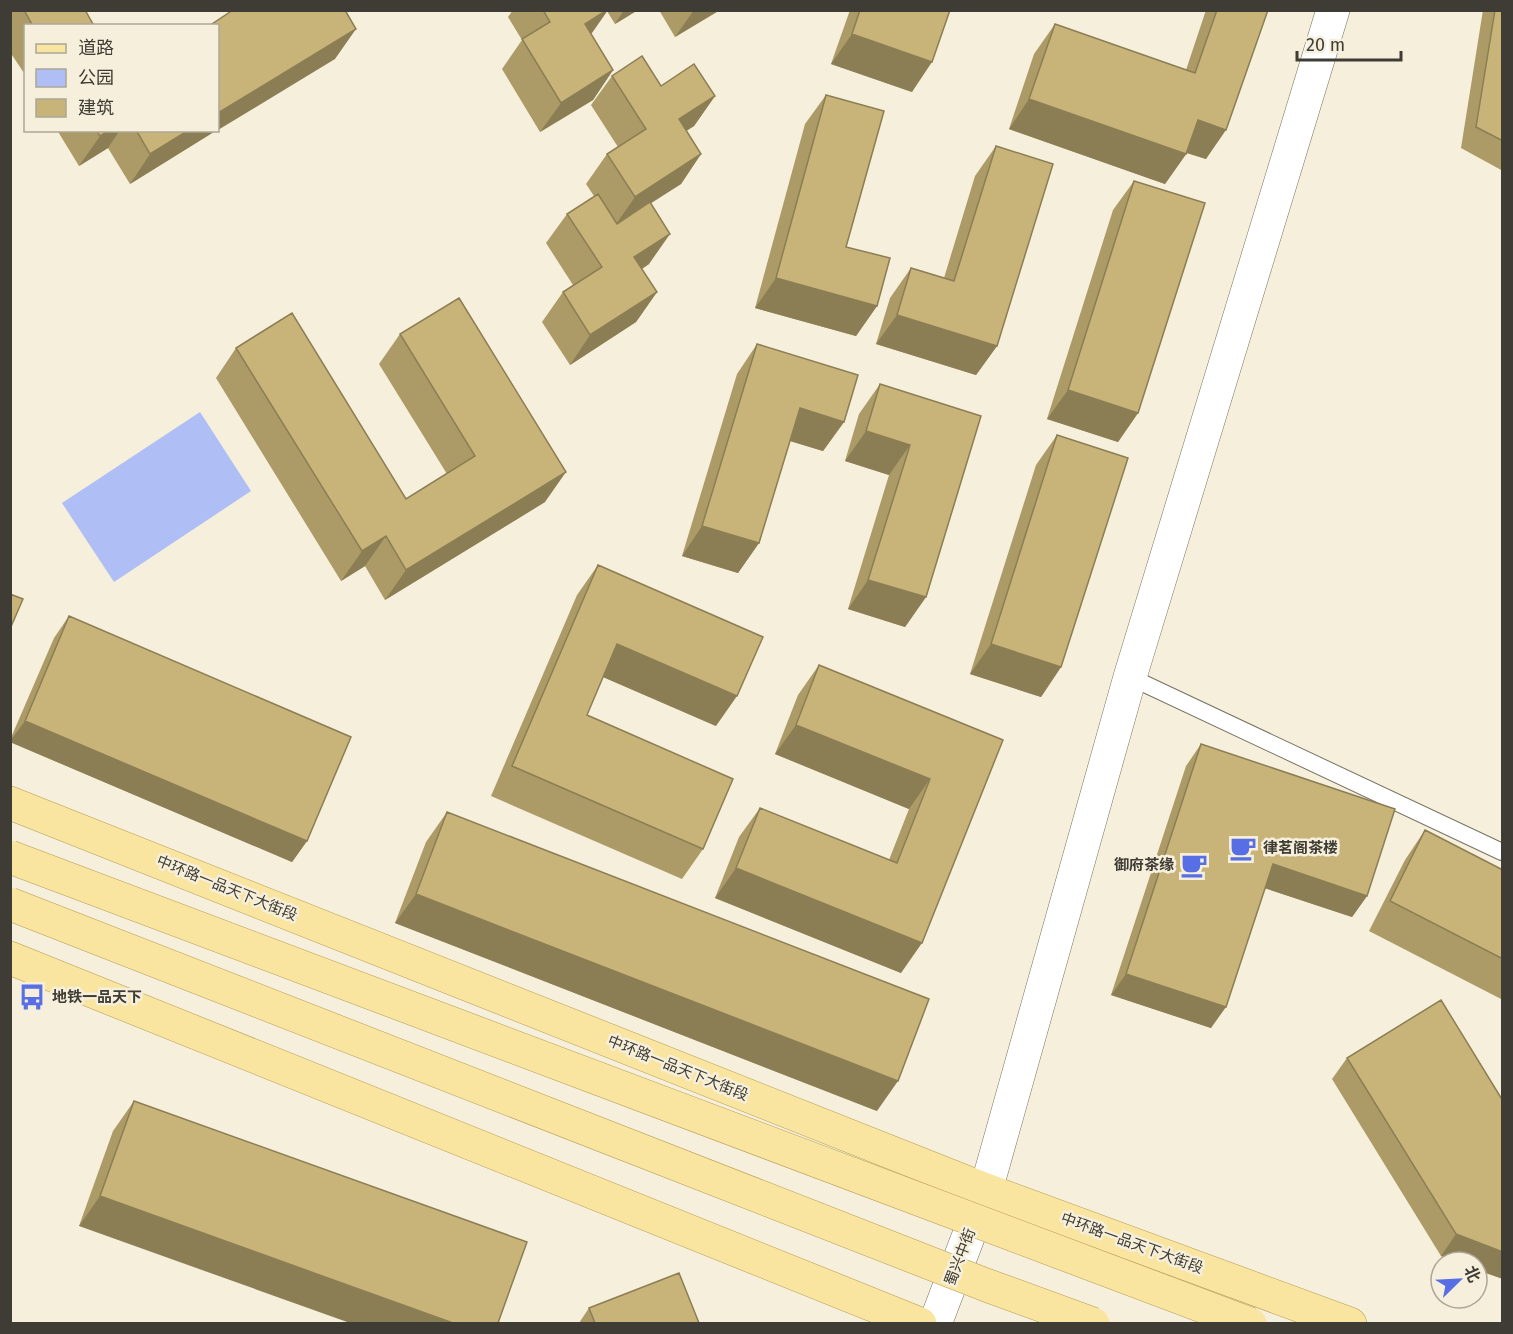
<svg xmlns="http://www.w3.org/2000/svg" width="1513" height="1334" viewBox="0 0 1513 1334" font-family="'Fira Sans','Noto Sans SC',sans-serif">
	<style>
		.green { fill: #afbff6 }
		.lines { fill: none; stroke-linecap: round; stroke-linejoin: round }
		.service-casing { stroke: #777260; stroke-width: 18 }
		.tertiary-casing { stroke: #777260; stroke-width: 34 }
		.primary-casing { stroke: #b59e51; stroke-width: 34 }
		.service { stroke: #fff; stroke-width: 16 }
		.tertiary { stroke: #fff; stroke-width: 33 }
		.primary { stroke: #f9e4a0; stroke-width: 33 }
		.primary-bridge-casing { stroke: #b59e51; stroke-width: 34; stroke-linecap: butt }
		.primary-bridge { stroke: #f9e4a0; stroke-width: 33 }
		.wall { fill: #ac9b67 }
		.shaded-wall { fill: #8c7e54 }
		.building { fill: #c8b478; stroke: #8c7e54; stroke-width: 1.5 }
		.labels { text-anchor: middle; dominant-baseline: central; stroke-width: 5; stroke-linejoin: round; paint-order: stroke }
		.poi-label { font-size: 15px; font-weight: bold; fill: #3e3c34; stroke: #f5efdb; text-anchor: start }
		.street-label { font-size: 15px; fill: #3e3c34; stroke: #f5efdb }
	</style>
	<rect width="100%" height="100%" fill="#f5efdb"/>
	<path class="green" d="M200,412l51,79 -137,91 -52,-79z"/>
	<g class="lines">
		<g class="service-casing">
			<path id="service" d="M1130,677l372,175"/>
		</g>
		<g class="tertiary-casing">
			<path id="tertiary" d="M935,1324l51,-134 144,-513 203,-667"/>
		</g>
		<g class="primary-casing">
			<path id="primary" d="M10,803l976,387 364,134
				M10,958l910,366"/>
		</g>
		<use href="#service" class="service"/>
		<use href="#tertiary" class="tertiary"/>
		<use href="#primary" class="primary"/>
		<g class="primary-bridge-casing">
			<path id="primary-bridge" d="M10,857l1240,467
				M10,904l976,381 107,39"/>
		</g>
		<use href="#primary-bridge" class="primary-bridge"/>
	</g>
	<path class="wall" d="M10,10h75l7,16h-66v50l-16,-24z
		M513,10h125l-23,14 -8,-13 -16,23 22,36 -20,30 -53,32 -38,-63 20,-29 -14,-23z
		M659,10h61l-45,27z
		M850,10h100l-38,82 -81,-28z
		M1206,10h62l-62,149 -19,-6 -22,31 -156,-55 25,-75 21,-30 131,46z
		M1483,10h20v161l-42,-23z
		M612,76l103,20 -21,30 -8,5 15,23 -20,30 -31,19 -1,61 -7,5 15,23 -21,30 -66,43 -28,-43 21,-30 10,-7 -27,-42 21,-29 27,-18 -8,-12 21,-30 11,-7 -27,-42z
		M826,95l20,152 31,59 -21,30 -101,-28 50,-184z
		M57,130h160l-87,54 -22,-36 -29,18z
		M996,146l1,200 -21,29 -100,-31 14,-46 21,-30 33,10 31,-102z
		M1134,181l4,232 -20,29 -71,-23 66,-209z
		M400,334l145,168 -160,98 -20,-34 -24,15 -125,-203 20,-30 170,151 41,-25 -68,-110z
		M757,344l87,78 -21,29 -33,-10 -31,102 -21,30 -56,-17 55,-182z
		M880,384l101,32 -55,181 -21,30 -57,-18 41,-134 -44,-14 14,-47z
		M1057,435l4,232 -20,30 -71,-23 66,-209z
		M598,565l118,161 -113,-49 -16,38 116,134 -21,30 -191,-83 86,-201z
		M69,616l238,225 -15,21 -282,-120v-2l44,-102z
		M819,665l184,75 -102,233 -186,-75 24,-61 21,-29 129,52 20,-51 -134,-55 23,-59z
		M1201,744l166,152 -15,21 -87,-29 -54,140 -100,-33 75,-229z
		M447,812l430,299 -482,-188 31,-81z
		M1425,830l78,40v130l-134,-69 36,-71z
		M1347,1058l156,221 -62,-23 -109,-177z
		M134,1101l393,141 -448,-16 34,-95z
		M589,1308l110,15h-120z"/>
	<path class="shaded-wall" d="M608,10l-21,30 -2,-16z
		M624,10h14l-23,14z
		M694,10h26l-45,27z
		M356,29l-21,30 -117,71v-17z
		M852,34l80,28 -20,30 -81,-28z
		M613,70l-20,30 -53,32 21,-29z
		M715,96l-21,30 -36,23 21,-30z
		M1029,99l157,55 -21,30 -156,-55z
		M1198,120l28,10 -20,29 -29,-9z
		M109,130h11l-12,18 -29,18 21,-30z
		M189,130h28l-87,54 20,-30z
		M701,154l-20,30 -67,43 21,-30z
		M670,234l-21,30 -35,23 20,-30z
		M776,278l101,28 -21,30 -101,-28z
		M657,292l-21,30 -66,43 20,-30z
		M897,315l100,31 -21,29 -100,-31z
		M1068,390l70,23 -20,29 -71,-23z
		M800,408l44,14 -21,29 -43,-13z
		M866,431l44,14 -21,30 -44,-14z
		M566,472l-21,30 -160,98 21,-30z
		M702,526l57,17 -21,30 -56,-17z
		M386,536l-21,30 -24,15 21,-30z
		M868,580l58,17 -21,30 -57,-18z
		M617,644l120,52 -21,30 -120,-52z
		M991,644l70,23 -20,30 -71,-23z
		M25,721l282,120 -15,21 -282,-120v-1z
		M796,725l134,54 -21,30 -134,-55z
		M1273,864l94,32 -15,21 -94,-31z
		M736,868l186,75 -21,30 -186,-75z
		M416,894l482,187 -21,30 -482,-188z
		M1126,974l100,33 -15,21 -100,-33z
		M100,1196l353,127h-103l-271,-97z
		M1456,1234l47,18v27l-26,-9v-8h-20l-16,-6z"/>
	<path class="building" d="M24,10h61l8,14 -3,2h-57z
		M233,10h112l11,19 -138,84v-87h-9z
		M543,10h64l-22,14 28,46 -52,33 -39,-64 28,-17z
		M860,10h90l-18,52 -80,-28z
		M1217,10h51l-42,120 -28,-10 -12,34 -157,-55 26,-75 140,49z
		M1495,10h8v131l-27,-14z
		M642,56l19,30 33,-22 21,32 -36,23 22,35 -66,43 -28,-43 39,-25 -34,-53z
		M826,95l58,16 -38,136 44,11 -13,48 -101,-28z
		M96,130h13l-9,6z
		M136,130h53l-39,24z
		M996,146l57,18 -56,182 -100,-31 14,-47 43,13z
		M1134,181l71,22 -67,210 -70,-23z
		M598,194l19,30 33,-22 20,32 -36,23 23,35 -67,43 -27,-43 39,-25 -35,-53z
		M459,298l107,174 -160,98 -20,-34 -24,15 -126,-203 56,-35 114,186 69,-43 -75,-122z
		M757,344l101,31 -14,47 -44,-14 -41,135 -57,-17z
		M880,384l101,32 -55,181 -58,-17 42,-135 -44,-14z
		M1057,435l71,23 -67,209 -70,-23z
		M598,565l165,72 -26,59 -120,-52 -30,71 146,64 -30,70 -191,-83z
		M10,594l13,5 -13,30z
		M69,616l282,121 -44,104 -282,-120z
		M819,665l184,75 -81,203 -186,-75 24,-60 137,55 33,-84 -134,-54z
		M1201,744l194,65 -28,87 -94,-32 -47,143 -100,-33z
		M447,812l482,187 -31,82 -482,-187z
		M1425,830l78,40v89l-113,-58z
		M1441,1000l62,101v151l-47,-18 -109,-176z
		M134,1101l393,141 -29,81h-45l-353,-127z
		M679,1273l20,50h-104l-6,-15z"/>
	<defs>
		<g id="cafe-bare" transform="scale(2.07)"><path d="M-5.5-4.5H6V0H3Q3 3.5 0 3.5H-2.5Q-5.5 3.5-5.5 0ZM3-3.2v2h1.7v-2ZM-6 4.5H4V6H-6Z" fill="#576ee4" stroke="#f5efdb" stroke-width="2.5" paint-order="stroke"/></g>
		<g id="bus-bare" transform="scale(2.07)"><path d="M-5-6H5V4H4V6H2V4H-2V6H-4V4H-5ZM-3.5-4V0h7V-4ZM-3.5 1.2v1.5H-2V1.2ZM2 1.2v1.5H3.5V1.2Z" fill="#576ee4" stroke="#f5efdb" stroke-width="2.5" paint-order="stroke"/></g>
	</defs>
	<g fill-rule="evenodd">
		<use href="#cafe-bare" x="1243" y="848"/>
		<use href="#cafe-bare" x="1194" y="865"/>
		<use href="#bus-bare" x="32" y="997"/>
	</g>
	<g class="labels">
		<g class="poi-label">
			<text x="1263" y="848">律茗阁茶楼</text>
			<text x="1174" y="865" text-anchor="end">御府茶缘</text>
			<text x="52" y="997">地铁一品天下</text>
		</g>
		<g class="street-label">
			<text transform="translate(227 888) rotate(22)">中环路一品天下大街段</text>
			<text transform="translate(678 1068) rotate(22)">中环路一品天下大街段</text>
			<text transform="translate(1132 1243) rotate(20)">中环路一品天下大街段</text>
			<text transform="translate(960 1257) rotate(-69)">蜀兴中街</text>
		</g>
	</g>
	<rect width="1513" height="1334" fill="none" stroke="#3e3c34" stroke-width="24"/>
	<rect x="24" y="24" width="195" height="108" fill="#f5efdb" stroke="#aca798" stroke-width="1.5"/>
	<rect x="36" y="44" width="30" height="9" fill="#f9e4a0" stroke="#aca798" stroke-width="1.5"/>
	<text x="78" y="54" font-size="18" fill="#3e3c34">道路</text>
	<rect x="36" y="69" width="30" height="18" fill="#afbff6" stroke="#aca798" stroke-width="1.5"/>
	<text x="78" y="84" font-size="18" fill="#3e3c34">公园</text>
	<rect x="36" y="99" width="30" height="18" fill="#c8b478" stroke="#aca798" stroke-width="1.5"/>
	<text x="78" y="114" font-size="18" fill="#3e3c34">建筑</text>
	<g transform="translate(1459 1280) rotate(66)"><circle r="28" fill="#f5efdb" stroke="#aca798" stroke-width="1.5"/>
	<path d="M0-4.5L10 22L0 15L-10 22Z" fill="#576ee4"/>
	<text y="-9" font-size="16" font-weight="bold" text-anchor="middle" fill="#3e3c34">北</text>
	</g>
	<path d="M1297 51v9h104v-9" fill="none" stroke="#3e3c34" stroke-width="3"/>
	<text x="1306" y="51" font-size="18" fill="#3e3c34" stroke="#f5efdb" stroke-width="4.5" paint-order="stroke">20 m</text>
</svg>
